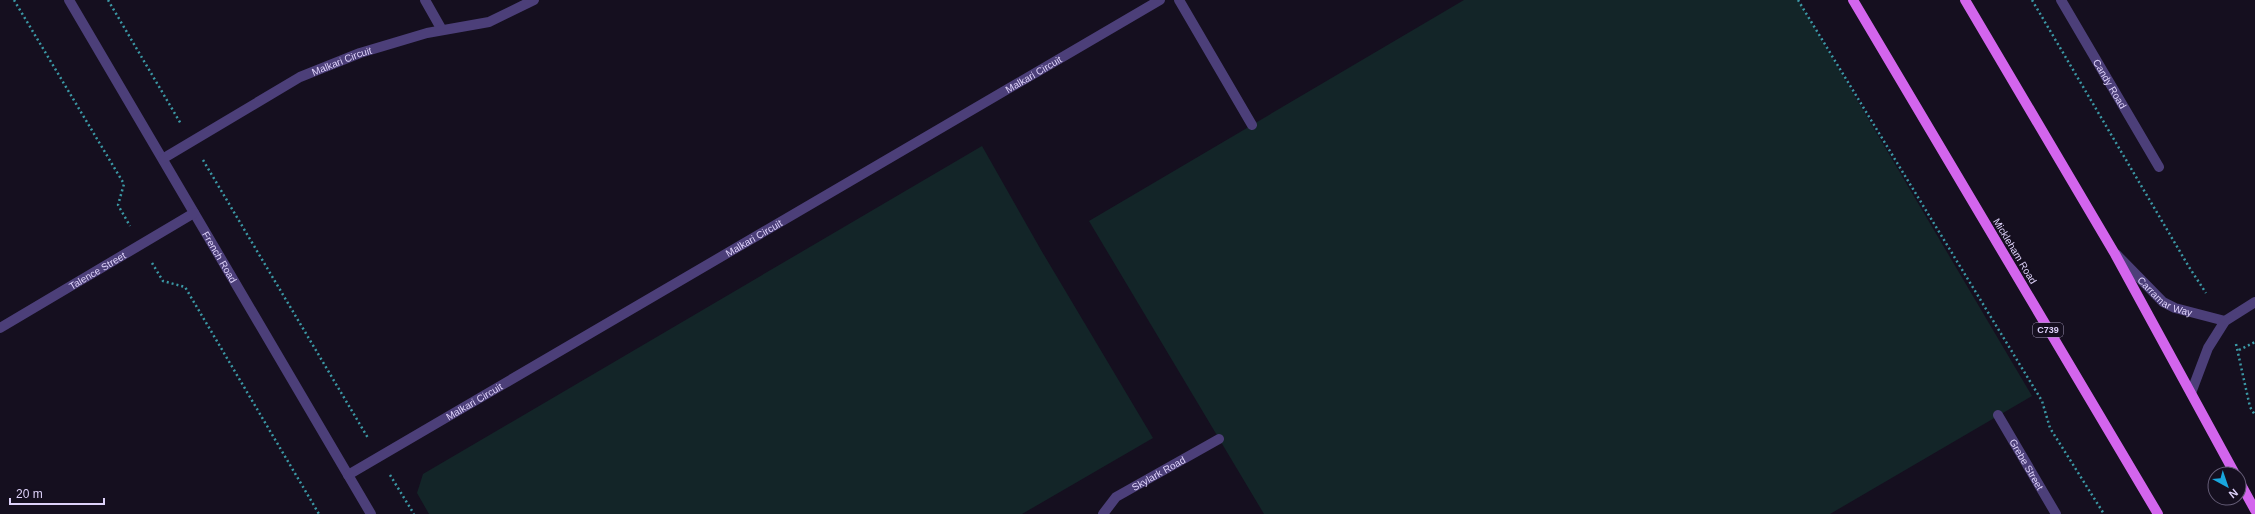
<svg xmlns="http://www.w3.org/2000/svg" width="2255" height="514" viewBox="0 0 2255 514" font-family="Helvetica,sans-serif">
	<style>
		.green { fill: #132528 }
		.lines { fill: none; stroke-linecap: round; stroke-linejoin: round }
		.path { stroke: #3b98a5; stroke-width: 2.5; stroke-dasharray: 2 3; stroke-linecap: butt }
		.service { stroke: #4c3f79; stroke-width: 10 }
		.minor { stroke: #4c3f79; stroke-width: 10 }
		.primary { stroke: #d365ed; stroke-width: 10 }
		.labels { text-anchor: middle; dominant-baseline: central; stroke-width: 4; stroke-linejoin: round; paint-order: stroke }
		.shield { fill: #150f1f; stroke: #a298b8; stroke-width: 1 }
		.shield-label { font-size: 9px; font-weight: bold; fill: #ded2fa }
		.street-label { font-size: 10px; fill: #ded2fa; stroke: #150f1f }
	</style>
	<rect width="100%" height="100%" fill="#150f1f"/>
	<path class="green" d="M1464,0h334l234,396 -202,118h-566l-175,-293z
		M982,146l59,104 112,188 -131,76h-593l-12,-21 6,-19z"/>
	<g class="lines">
		<path class="path" d="M14,0l110,184 -6,21 12,21
			M108,0l73,124
			M1798,0l244,401 8,27 54,86
			M2032,0l157,267 17,26
			M203,160l165,278
			M152,263l11,18 22,6 134,227
			M2236,344l14,63 5,8
			M2239,350l16,-8
			M390,475l24,39"/>
		<path class="service" id="s1" d="M2061,0l98,167"/>
		<g class="minor">
			<path id="s2" d="M69,0l302,514"/>
			<path d="M425,0l17,30"/>
			<path d="M1179,0l73,125"/>
			<path id="s3" d="M164,158l136,-81 60,-24 67,-20 62,-11 45,-22"/>
			<path id="s4" d="M2116,254l47,48 12,6 50,13"/>
			<path id="s5" d="M0,328l194,-115"/>
			<path d="M2191,393l17,-45 17,-27 30,-19"/>
			<path id="s6" d="M1998,415l58,99"/>
			<path id="s7" d="M348,475l812,-475"/>
			<path id="s8" d="M1103,514l13,-17 103,-58"/>
		</g>
		<path class="primary" d="M1853,0l305,514
			M1965,0l150,254 120,220
			M2239,481l16,29"/>
	</g>
	<g class="labels">
		<rect class="shield" x="2033" y="323" width="30" height="14" rx="3"/>
		<g class="shield-label">
			<text x="2048" y="330">C739</text>
		</g>
		<g class="street-label">
			<text stroke="none"><textPath href="#s3" startOffset="203">Malkari Circuit</textPath></text>
			<text stroke="none"><textPath href="#s7" startOffset="794">Malkari Circuit</textPath></text>
			<text stroke="none"><textPath href="#s1" startOffset="97">Candy Road</textPath></text>
			<text stroke="none"><textPath href="#s7" startOffset="470">Malkari Circuit</textPath></text>
			<text transform="translate(2015 251) rotate(59)">Mickleham Road</text>
			<text stroke="none"><textPath href="#s2" startOffset="298">French Road</textPath></text>
			<text stroke="none"><textPath href="#s5" startOffset="113">Talence Street</textPath></text>
			<text stroke="none"><textPath href="#s4" startOffset="66">Carramar Way</textPath></text>
			<text stroke="none"><textPath href="#s7" startOffset="146">Malkari Circuit</textPath></text>
			<text stroke="none"><textPath href="#s6" startOffset="57">Grebe Street</textPath></text>
			<text stroke="none"><textPath href="#s8" startOffset="70">Skylark Road</textPath></text>
		</g>
	</g>
	<g transform="translate(2227 486) rotate(140)"><circle r="19" fill="#150f1f" stroke="#655d77"/>
	<path d="M0-3L7 15L0 10L-7 15Z" fill="#19a7de"/>
	<text y="-6" font-size="11" font-weight="bold" text-anchor="middle" fill="#ded2fa">N</text>
	</g>
	<path d="M10 498v6h94v-6" fill="none" stroke="#ded2fa" stroke-width="2"/>
	<text x="16" y="498" font-size="12" fill="#ded2fa" stroke="#150f1f" stroke-width="3" paint-order="stroke">20 m</text>
</svg>
